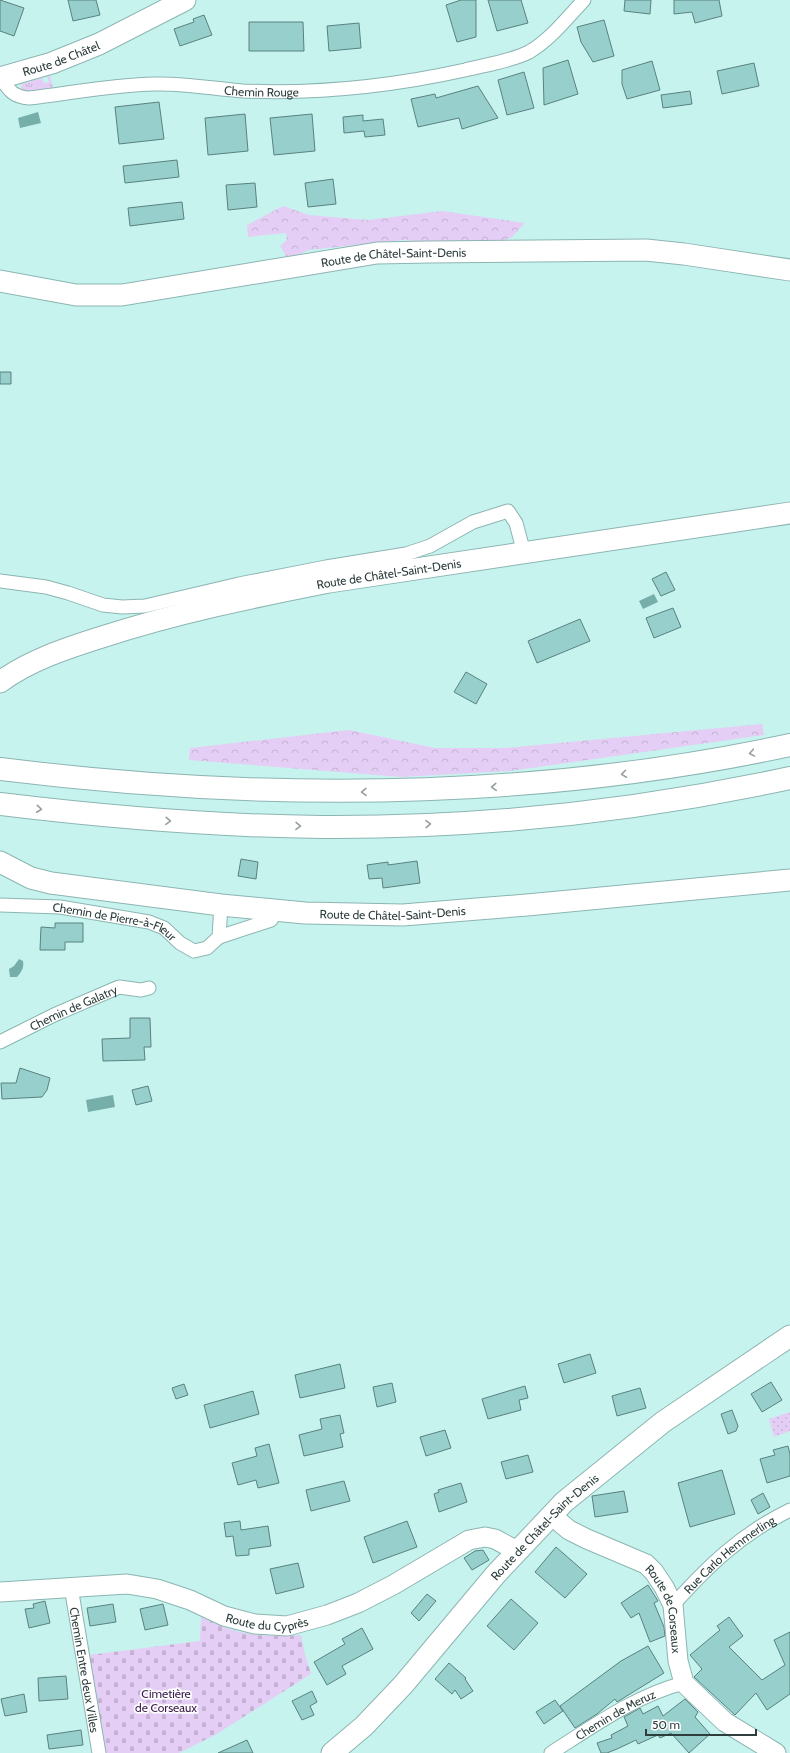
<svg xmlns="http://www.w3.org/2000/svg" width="790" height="1753" viewBox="0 0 790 1753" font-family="Cabin,sans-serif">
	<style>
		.grass { fill: url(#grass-tufts) }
		.forest { fill: url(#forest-crowns) }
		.cemetery { fill: url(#cemetery-stones) }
		.garden { fill: url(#garden-dots) }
		.water { fill: #76aeaa }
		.building { fill: #96cfcb; stroke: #59827f }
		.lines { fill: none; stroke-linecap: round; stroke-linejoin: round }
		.street-casing { stroke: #8cb5b2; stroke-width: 15 }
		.secondary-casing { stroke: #8cb5b2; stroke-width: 21 }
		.primary-casing { stroke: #8cb5b2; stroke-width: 23 }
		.highway-casing { stroke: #8cb5b2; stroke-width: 24 }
		.street { stroke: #fff; stroke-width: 13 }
		.secondary { stroke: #fff; stroke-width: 19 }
		.primary { stroke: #fff; stroke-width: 21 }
		.highway { stroke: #fff; stroke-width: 22 }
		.oneway { stroke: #969e9e }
		.labels { text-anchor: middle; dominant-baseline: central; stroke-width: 3.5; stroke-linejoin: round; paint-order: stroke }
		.street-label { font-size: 12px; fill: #2d3e3d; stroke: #fff }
		.park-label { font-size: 12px; fill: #381949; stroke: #fff }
	</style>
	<defs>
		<pattern id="grass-tufts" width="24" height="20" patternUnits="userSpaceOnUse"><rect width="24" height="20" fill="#e5cef5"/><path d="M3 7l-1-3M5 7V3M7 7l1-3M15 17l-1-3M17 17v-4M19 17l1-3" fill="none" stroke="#c5b2d3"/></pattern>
		<pattern id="forest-crowns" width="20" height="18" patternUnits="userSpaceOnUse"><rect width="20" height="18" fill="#e5cef5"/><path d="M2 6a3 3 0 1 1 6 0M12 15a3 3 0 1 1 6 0" fill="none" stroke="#c5b2d3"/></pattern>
		<pattern id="cemetery-stones" width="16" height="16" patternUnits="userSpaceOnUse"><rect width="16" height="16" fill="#e5cef5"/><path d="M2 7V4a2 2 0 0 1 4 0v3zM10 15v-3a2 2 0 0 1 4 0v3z" fill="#c5b2d3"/></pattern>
		<pattern id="garden-dots" width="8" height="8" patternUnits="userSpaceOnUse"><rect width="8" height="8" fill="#e5cef5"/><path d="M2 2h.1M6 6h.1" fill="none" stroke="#c5b2d3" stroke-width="1.8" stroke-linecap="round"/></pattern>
	</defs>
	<rect width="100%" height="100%" fill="#c7f3ef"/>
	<path class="grass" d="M47,76h3l4,14 -27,3 -6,-5 1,-4 20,-6 2,5 5,-1z"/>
	<path class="forest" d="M283,206l26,9 59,5 74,-9 83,12 -13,14 -14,6 -38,2 -57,-5 -94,10 -21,9 -8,-13 7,-6 -1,-7 -38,4 -1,-12z
		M762,724l2,11 -254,36 -109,6 -212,-17 1,-12 159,-18 86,18h70z"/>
	<path class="cemetery" d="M201,1617c35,18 61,21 100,18l4,19 6,20 -96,61 -36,18h-74l-16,-98 111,-14z"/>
	<path class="garden" d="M790,1412v19l-16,6 -5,-18z"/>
	<path class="water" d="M38,112l3,11 -21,5 -2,-10z
		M654,594l4,8 -15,7 -4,-8z
		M19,959l4,2c1,7 -1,10 -6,16h-7l-1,-8 5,-3z
		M113,1095l2,12 -27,5 -2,-12z"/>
	<path class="building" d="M0,0l24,8 -10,28 -14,-5z
		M68,0h28l4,15 -27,6z
		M461,0h15v37l-19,5 -11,-37z
		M488,0h33l7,23 -31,8z
		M625,0h26l-1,14 -26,-3z
		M674,0h45l3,16 -27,7 -3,-11 -18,2z
		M204,15l8,20 -32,11 -6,-17 20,-7 -1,-3z
		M604,20l10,36 -21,6 -12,-20 -4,-15z
		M249,22h54l1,29h-55z
		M359,23l2,25 -32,3 -2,-25z
		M568,60l10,34 -34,11 -1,-37z
		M652,61l8,29 -33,9 -5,-15v-14z
		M754,63l5,23 -37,8 -5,-23z
		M524,72l10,36 -27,7 -9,-35z
		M478,86l20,32 -36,11 -3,-11 -41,9 -7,-28 24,-5 1,4z
		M690,91l2,13 -29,4 -2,-13z
		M159,102l5,37 -45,5 -4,-37z
		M245,114l3,37 -40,4 -3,-37z
		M312,114l3,37 -41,4 -4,-37z
		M363,115v6l20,-2 2,16 -20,2 -1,-6 -20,2 -1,-16z
		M177,160l2,17 -54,6 -2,-17z
		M333,179l3,25 -28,3 -3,-24z
		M255,183l2,24 -29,3 -2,-25z
		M182,202l2,17 -54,7 -2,-18z
		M0,372h11v12h-11z
		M666,572l9,18 -14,6 -9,-17z
		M673,608l8,19 -27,11 -8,-20z
		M580,619l10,22 -53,22 -9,-22z
		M466,672l21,12 -11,20 -22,-12z
		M241,859l17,3 -2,17 -18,-3z
		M417,861l3,22 -37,5 -1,-10 -13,1 -2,-14 21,-3v3z
		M55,923h28v19h-18v8h-25l1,-23 14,1z
		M130,1018h20l1,29h-7l1,13 -42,1 -1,-22 28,-1z
		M20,1068l30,10 -3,12 -5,7 -40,2 -1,-16h15z
		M148,1086l4,15 -16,4 -4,-15z
		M590,1354l6,19 -32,10 -6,-19z
		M340,1364l5,24 -45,10 -5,-23z
		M771,1382l11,18 -20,12 -11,-18z
		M392,1383l4,19 -19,5 -4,-20z
		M184,1384l4,11 -12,4 -4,-11z
		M525,1386l3,12 -9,2 2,10 -33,9 -6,-20z
		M640,1388l6,20 -29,8 -5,-20z
		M253,1391l6,23 -49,14 -6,-23z
		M732,1410l6,16 -2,5 -8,3 -7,-20z
		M340,1415l4,18 -4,1 3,13 -39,9 -5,-21 23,-6 -2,-10z
		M445,1430l6,18 -25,8 -6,-19z
		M269,1444l10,39 -21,5 -2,-8 -18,5 -6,-22 25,-7 -2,-8z
		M788,1446l2,8v22l-23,7 -7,-24 15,-4 -2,-5z
		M528,1455l5,17 -27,7 -5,-17z
		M722,1470l13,44 -45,13 -12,-44z
		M344,1481l6,20 -39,10 -5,-21z
		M461,1483l6,19 -28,10 -5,-18 5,-2 -1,-2z
		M624,1491l4,21 -33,5 -3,-21z
		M763,1493l7,14 -12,7 -7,-14z
		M240,1521l1,9 27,-4 3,20 -22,3v6l-13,1 -3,-20 -7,1 -2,-14z
		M407,1521l10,26 -44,16 -9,-26z
		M556,1547l31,27 -22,24 -30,-26z
		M483,1550l6,10 -17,10 -8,-12 11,-7z
		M298,1563l6,24 -28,7 -6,-25z
		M648,1585l10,16 -4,2 10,24 1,9 -15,6 -11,-29 -8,5 -10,-15z
		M427,1594l9,7 -17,20 -8,-8z
		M511,1599l27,24 -24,27 -27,-24z
		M45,1601l5,22 -21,5 -4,-19 9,-1 -1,-4z
		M113,1604l3,18 -26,4 -3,-18z
		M163,1604l5,21 -23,5 -5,-21z
		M729,1617l14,19 -14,11 33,33 23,-15 -11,-25 16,-8v62l-23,16 -11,-17 -21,22 -41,-38 8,-8 -12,-14 30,-25 -3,-4z
		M362,1628l11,21 -31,17 4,8 -19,11 -13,-23 31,-18 -3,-5z
		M648,1646l16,27 -47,29 -2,-3 -18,15 -22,14 -15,-22 61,-45z
		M449,1663l17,15 -1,1 8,12 -12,8 -6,-9 -3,4 -17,-15z
		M66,1676l2,23 -29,2 -1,-23z
		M312,1691l5,11 -7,4 4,9 -12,5 -10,-19z
		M24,1694l3,18 -22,4 -4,-17z
		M685,1699l13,13 -3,5 15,17 -21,19 -18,-20 -11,5 -2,-3 -20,9 -2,-4 -19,9 -10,4h-6l-4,-10 15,-5 -1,-3 17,-9 -4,-9 16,-9 3,6 15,-8 5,10z
		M555,1700l8,11 -19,13 -8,-12z
		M81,1730l2,15 -34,4 -2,-14z
		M247,1740l6,13h-35z"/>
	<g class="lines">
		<g class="street-casing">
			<g id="street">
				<path id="s1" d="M1,78c8,13 13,19 28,20 42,-5 84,-13 126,-14 30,-1 59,5 88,7 74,3 150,-5 222,-21 20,-5 47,-9 64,-18 21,-12 39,-35 55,-52"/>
				<path d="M0,581l46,6 22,6 35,12 19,2 23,-1 94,-22 87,-17 80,-13 24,-8 43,-24 35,-11 8,12 8,30"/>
				<path id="s2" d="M0,905l60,2 89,15 15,6 16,15 14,8 13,-3 12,-11 2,-32"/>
				<path d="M219,937l52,-17 6,-10"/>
				<path id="s3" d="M0,1042l54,-27 65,-28 22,3 8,-2"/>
				<path id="s4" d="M71,1587l28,166"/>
				<path id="s5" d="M673,1605c36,-40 68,-71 117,-95"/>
				<path id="s6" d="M551,1753c41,-26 85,-58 133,-70"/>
			</g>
		</g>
		<g class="secondary-casing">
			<g id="secondary">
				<path id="s7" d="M551,1515l18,15 18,9 59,25 8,8 10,15 9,18 5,56 6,22 41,39 51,31"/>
				<path id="s8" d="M0,1592l127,-8 30,5 33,11 34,16 31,8 32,2 40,-11 31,-12 35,-18 76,-45 16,-3 10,2 22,12"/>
			</g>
		</g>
		<g class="primary-casing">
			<g id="primary">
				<path id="s9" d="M0,78l52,-15 47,-19 86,-44"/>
				<path id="s10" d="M0,281l76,14h46l255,-42 52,-1 217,-2 38,4 106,16"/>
				<path id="s11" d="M0,682c30,-22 67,-34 102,-45 74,-24 151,-40 227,-55l461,-69"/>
				<path id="s12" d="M0,862l31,16 20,5 170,22 84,8 98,2 124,-10 263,-25"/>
				<path id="s13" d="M332,1753l32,-27 39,-41 93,-111 68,-72 99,-80 127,-86"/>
			</g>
		</g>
		<g class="highway-casing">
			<path id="highway" d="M0,769c265,33 529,32 790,-24
				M0,804c107,13 214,22 322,23 157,1 315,-16 468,-49"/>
		</g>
		<use href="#street" class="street"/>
		<use href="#secondary" class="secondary"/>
		<use href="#primary" class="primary"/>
		<use href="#highway" class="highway"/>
	</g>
	<defs><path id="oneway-chevron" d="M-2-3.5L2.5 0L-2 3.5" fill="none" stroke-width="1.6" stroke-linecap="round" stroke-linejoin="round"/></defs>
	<g class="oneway">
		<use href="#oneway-chevron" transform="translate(752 753) rotate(170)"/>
		<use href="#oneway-chevron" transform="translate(624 774) rotate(172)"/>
		<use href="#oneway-chevron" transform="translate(494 787) rotate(176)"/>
		<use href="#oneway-chevron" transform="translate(364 792) rotate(179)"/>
		<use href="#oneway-chevron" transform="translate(39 809) rotate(6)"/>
		<use href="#oneway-chevron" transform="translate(168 821) rotate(4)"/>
		<use href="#oneway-chevron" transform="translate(428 824) rotate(-2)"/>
		<use href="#oneway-chevron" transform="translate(298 826) rotate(1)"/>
	</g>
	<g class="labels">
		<g class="street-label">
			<text stroke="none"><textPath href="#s9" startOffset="64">Route de Châtel</textPath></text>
			<text stroke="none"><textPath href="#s1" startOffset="270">Chemin Rouge</textPath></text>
			<text stroke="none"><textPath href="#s10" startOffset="398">Route de Châtel-Saint-Denis</textPath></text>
			<text stroke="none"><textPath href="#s11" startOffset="406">Route de Châtel-Saint-Denis</textPath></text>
			<text stroke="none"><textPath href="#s12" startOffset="399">Route de Châtel-Saint-Denis</textPath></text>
			<text stroke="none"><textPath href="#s2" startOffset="117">Chemin de Pierre-à-Fleur</textPath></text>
			<text stroke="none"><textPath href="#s3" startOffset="81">Chemin de Galatry</textPath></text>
			<text stroke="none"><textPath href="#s13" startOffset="311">Route de Châtel-Saint-Denis</textPath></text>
			<text stroke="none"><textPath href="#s5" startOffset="76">Rue Carlo Hemmerling</textPath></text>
			<text stroke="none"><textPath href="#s7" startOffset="158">Route de Corseaux</textPath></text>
			<text stroke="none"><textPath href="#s8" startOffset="274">Route du Cyprès</textPath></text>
			<text stroke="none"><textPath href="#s4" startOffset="84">Chemin Entre deux Villes</textPath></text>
			<text stroke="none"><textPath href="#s6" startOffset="75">Chemin de Meruz</textPath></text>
		</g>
		<g class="park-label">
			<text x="166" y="1693">Cimetière<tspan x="166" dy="14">de Corseaux</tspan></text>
		</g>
	</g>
	<path d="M646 1729v6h110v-6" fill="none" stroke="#2d3e3d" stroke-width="2"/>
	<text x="652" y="1729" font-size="12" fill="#2d3e3d" stroke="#ffffff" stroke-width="3" paint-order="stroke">50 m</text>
</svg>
